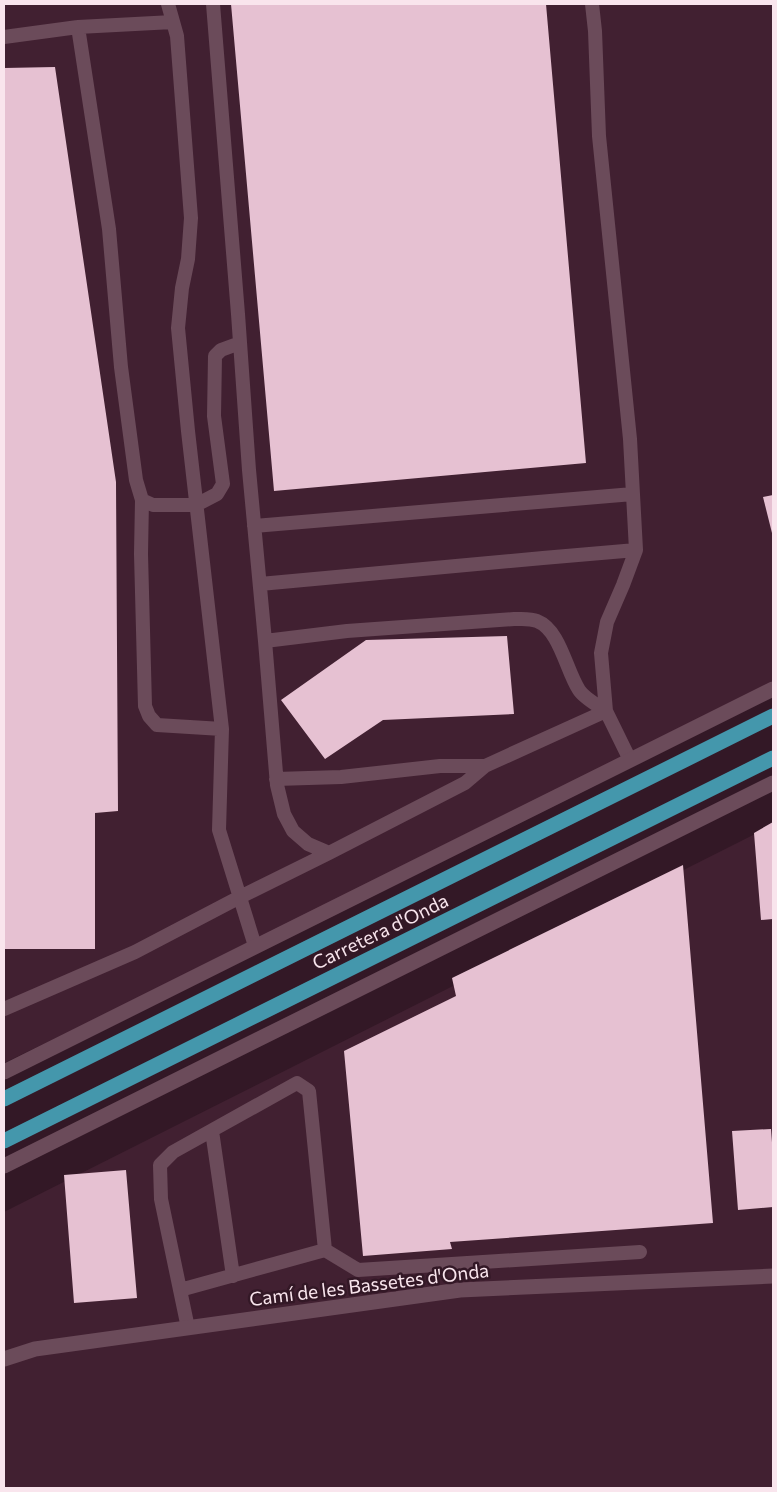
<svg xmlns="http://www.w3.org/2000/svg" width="777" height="1492" viewBox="0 0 777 1492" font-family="Commissioner,sans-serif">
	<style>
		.built { fill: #412031 }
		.building { fill: #e6c1d2 }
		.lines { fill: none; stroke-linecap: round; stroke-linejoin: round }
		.lane { stroke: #6b4b5a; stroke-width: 14 }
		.street { stroke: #6b4b5a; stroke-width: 15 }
		.primary { stroke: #4497ac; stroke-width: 15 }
		.labels { text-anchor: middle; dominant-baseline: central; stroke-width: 5; stroke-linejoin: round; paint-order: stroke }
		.street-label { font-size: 19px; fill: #f9e5ed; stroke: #331826 }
	</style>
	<rect width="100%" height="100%" fill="#331826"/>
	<path class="built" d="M4,4h769v688l-769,371z
		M773,825v663h-769v-276z"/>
	<path class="building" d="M231,4h315l40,459 -312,28z
		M55,67l61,415 2,329 -23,2v136h-91v-881z
		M773,495v42l-10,-40z
		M507,636l7,78 -131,6 -58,39 -44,-59 85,-60z
		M773,822v97l-12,1 -7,-87z
		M683,865l30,358 -263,19 2,7 -89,7 -19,-205 112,-55 -4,-18z
		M771,1129l2,27v51l-35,3 -6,-79z
		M126,1170l11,128 -63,5 -10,-128z"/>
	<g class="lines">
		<path class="lane" d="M168,4l9,32 14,182 -3,41 -6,29 -4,40 10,103 34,298 -3,101 36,116
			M213,4l25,310 11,156 16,171 12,144 7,29 9,17 15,13 21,9
			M592,4l3,27 4,105 31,303 6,111 -13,35 -16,37 -6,31 5,58 24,49
			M78,27l31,202 12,138 15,113 6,20 11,5h43l21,-11 6,-10 -9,-68 1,-60 6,-6 19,-7
			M4,37l74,-10 95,-5
			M142,500l-1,54 4,152 4,10 8,9 65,4
			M254,526l379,-32
			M260,584l283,-26 93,-8
			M265,641l82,-10 167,-12c7,0 16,-1 23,2 23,9 29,49 42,69 5,8 18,15 27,21
			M276,779l65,-2 99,-11h45
			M4,1009l131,-57 105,-55 89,-44 136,-70 20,-17 121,-55
			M212,1131l21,145
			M325,1250l33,20 282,-18
			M180,1290l145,-40 -16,-159 -12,-8 -124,69 -13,13 1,34 27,129"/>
		<path class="street" d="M4,1072l769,-383
			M4,1166l769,-383
			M4,1359l31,-10 425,-59 313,-14"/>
		<path class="primary" d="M4,1099l769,-383
			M4,1141l769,-383"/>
	</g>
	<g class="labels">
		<g class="street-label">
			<text transform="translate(380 931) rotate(-26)">Carretera d'Onda</text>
			<text transform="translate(369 1284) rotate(-7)">Camí de les Bassetes d'Onda</text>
		</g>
	</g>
	<rect width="777" height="1492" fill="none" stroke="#f9e5ed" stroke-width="10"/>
</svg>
